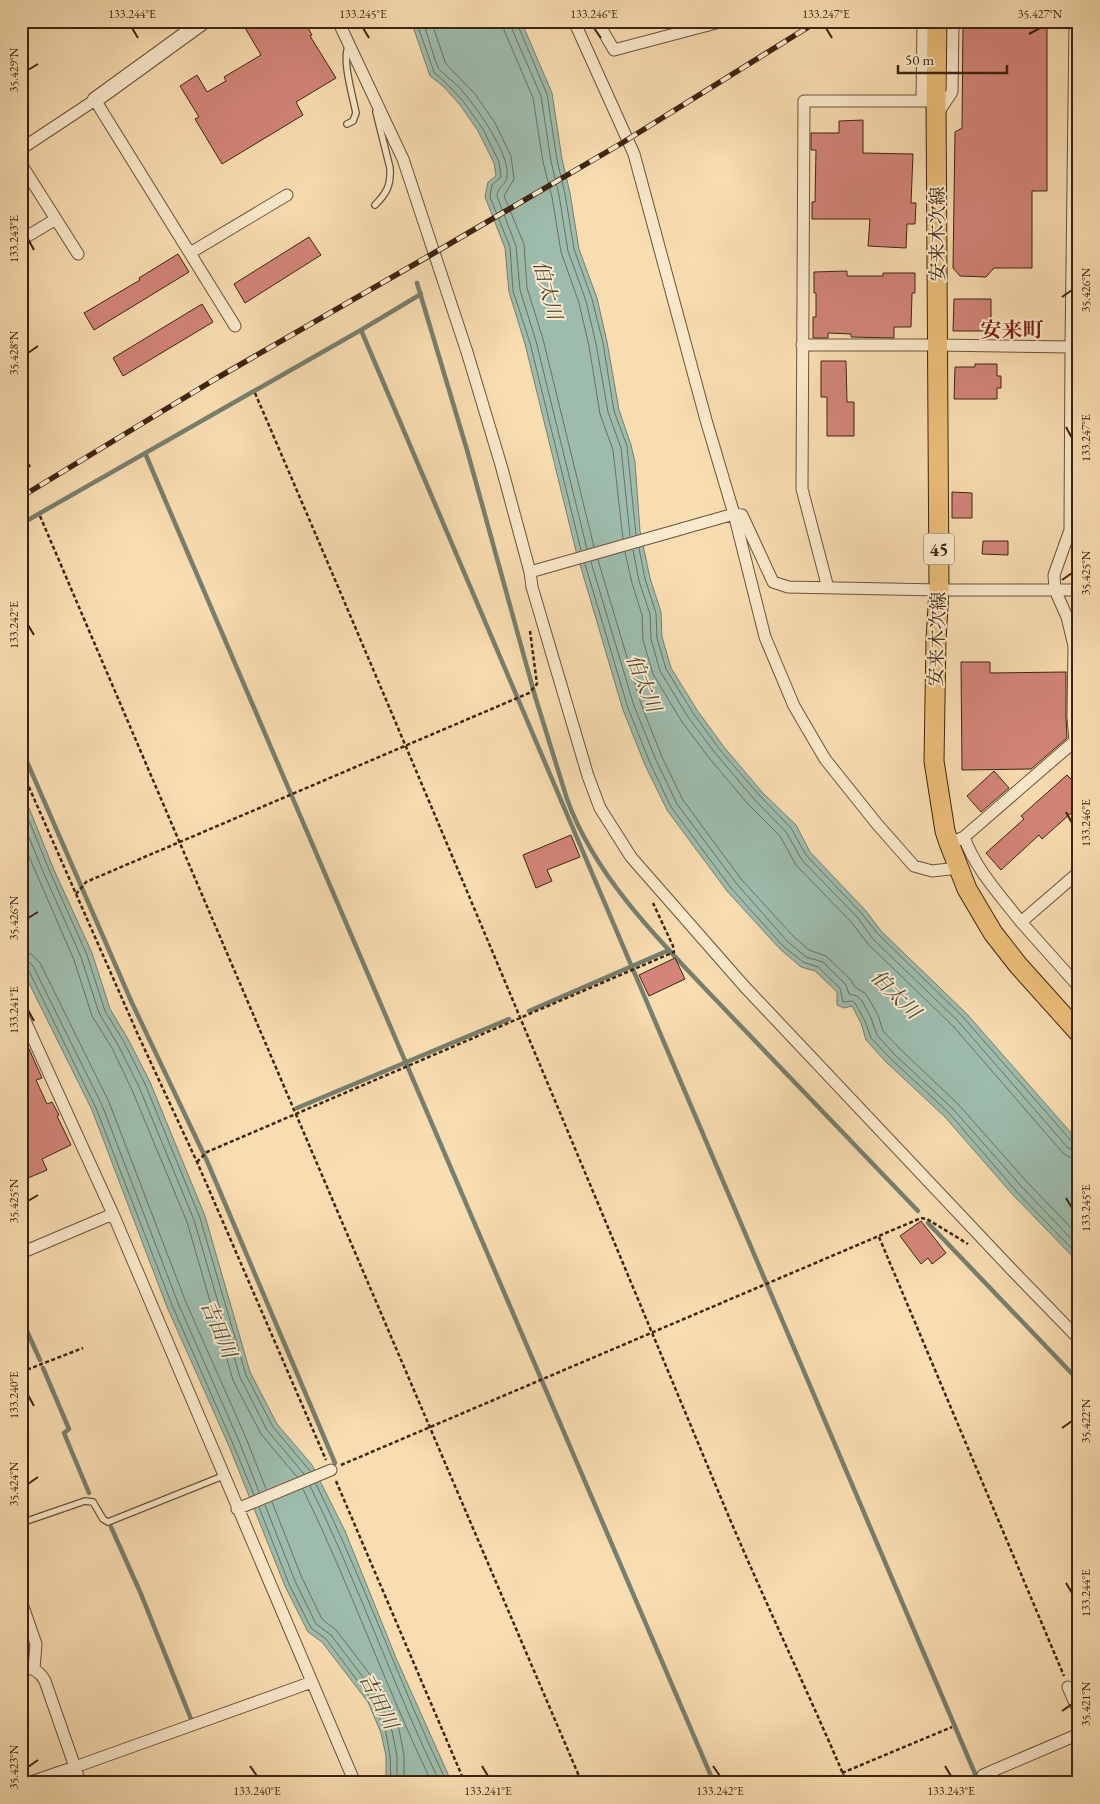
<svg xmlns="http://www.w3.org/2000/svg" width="1100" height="1804" viewBox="0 0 1100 1804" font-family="'EB Garamond','Noto Serif JP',serif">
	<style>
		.water { fill: #9dbcad; stroke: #777f6e }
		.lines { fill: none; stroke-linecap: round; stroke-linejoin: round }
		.shore { stroke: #6d705e; stroke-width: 1 }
		.stream { stroke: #777f6e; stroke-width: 4.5 }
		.building { fill: #d38579; stroke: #3d240f }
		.service-casing { stroke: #6c5238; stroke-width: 8 }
		.minor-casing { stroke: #6c5238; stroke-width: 13 }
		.tertiary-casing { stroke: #6c5238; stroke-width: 17 }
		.primary-casing { stroke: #3d240f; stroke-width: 21 }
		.path { stroke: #3d240f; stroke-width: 2.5; stroke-dasharray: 4 2.5; stroke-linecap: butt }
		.service { stroke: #fae9cc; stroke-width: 5.5 }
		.minor { stroke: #fae9cc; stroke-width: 11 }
		.tertiary { stroke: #fae9cc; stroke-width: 15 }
		.primary { stroke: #ecbe78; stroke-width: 19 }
		.rail-casing { stroke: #3d240f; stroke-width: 5.5 }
		.rail { stroke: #fae9cc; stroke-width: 4; stroke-dasharray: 11; stroke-linecap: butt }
		.ticks { fill: none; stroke: #3d240f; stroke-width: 2 }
		.labels { text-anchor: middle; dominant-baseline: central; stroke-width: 4; stroke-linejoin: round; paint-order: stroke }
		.shield { fill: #fae9cc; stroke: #765f48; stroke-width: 1 }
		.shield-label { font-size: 18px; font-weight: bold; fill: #3d240f }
		.street-label { font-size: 19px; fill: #3d240f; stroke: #fae9cc }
		.water-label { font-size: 20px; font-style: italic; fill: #554a36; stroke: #fae9cc }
		.quarter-label { font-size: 21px; font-weight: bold; fill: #7a1f14; stroke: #fae9cc }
		.neatline { fill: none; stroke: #3d240f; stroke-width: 2 }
		.ticks-label { font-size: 12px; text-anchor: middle; fill: #3d240f }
	</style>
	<rect width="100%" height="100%" fill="#f8ddb1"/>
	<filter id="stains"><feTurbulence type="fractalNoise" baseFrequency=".004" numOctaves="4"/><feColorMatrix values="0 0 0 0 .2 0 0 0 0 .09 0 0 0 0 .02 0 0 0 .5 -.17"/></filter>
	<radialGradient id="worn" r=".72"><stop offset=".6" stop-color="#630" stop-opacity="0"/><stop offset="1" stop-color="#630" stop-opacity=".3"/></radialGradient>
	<path class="water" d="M411,21h110l31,72 10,66 8,34 9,56 18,49 10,44 12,68 12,35 4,17 5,69 10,47 11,34 1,25 9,31 26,42 27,37 38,45 34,33 14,27 56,59 15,20 86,83 112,128v121l-66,-68 -68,-78 -59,-55 -20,-22 -5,-17 -9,-17 -8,2 -7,-3v-13l-22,-21 -14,-4 -21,-18 -53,-58 -60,-81 -22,-45 -22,-55 -47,-159 -51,-207 -16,-52 -4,-44 -20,-51 3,-15 8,-6 -2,-13 -16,-32 -18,-26 -16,-18 -14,-11z
		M21,788l33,82 38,83 18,56 18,30 22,43 55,134 45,156 27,52 35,41 33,66 51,127 56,125h-66v-27l-5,-23 -13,-31 -46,-60 -14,-10 -23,-46 -56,-140 -62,-139 -75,-197 -71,-143z"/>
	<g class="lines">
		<path class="shore" d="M416,21l18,51 13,12 16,17 20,28 16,33 2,15 -9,8 -2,12 20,50 3,44 17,52 51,207
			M423,21c4,11 11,39 16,48 5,6 14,12 20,18 15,17 52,67 48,90 -1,9 -9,8 -10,19l19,50 4,44 16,51 51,208
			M431,21l15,43 29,30 20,29 16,33 3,23 -10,17 20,48 3,44 16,51 51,208
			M503,21l1,9 29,68 10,64 9,35 9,55 18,51 10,43 11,68 13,36 10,89
			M510,21l1,6 30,69 10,65 8,34 9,56 18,50 10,43 12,68 13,36 9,88
			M516,21l31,73 10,66 8,34 9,55 18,50 11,44 11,68 13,35 9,89
			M639,548l6,31 11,34 1,25 9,31 27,44 27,37 39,45 32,33 15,27 56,59 16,20 85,83 110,126 6,2
			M633,550l6,31 11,33 1,25 9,32 28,46 28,37 38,45 32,33 16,28 56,58 15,21 85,82 110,127 11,4
			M625,552l7,31 10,32 1,25 10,34 29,48 28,37 38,45 32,32 16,29 56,58 16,21 85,82 110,127 6,4 10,2
			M598,560l43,144 21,53 21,43 58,79 52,57 16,14 17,6 24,23 5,8 11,7 12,21 5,16 17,18 58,55 69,78 52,54
			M591,562l43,144 22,54 21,44 59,79 51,58 19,16 17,5 23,23 3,9 8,2 5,5 9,17 6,17 17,19 59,55 69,78 57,60
			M585,564l43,144 22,55 21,44 60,81 52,58 20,16 15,5 22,21 3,14 9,-1 3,2 10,18 6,17 19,20 59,55 68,79 62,64
			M21,801l29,71 37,83 18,56 19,31 21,42 55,134 46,157 27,52 37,44
			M21,818l23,56 37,83 18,56 19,32 21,42 55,133 46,157 27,53 37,44
			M21,838l53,122 18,56 20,32 20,42 55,132 46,158 28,54 36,43
			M21,952l10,2 9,9 69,139 76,198 61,138 20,51
			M21,960l7,1 5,5 69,139 76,198 61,138 20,51
			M21,966l7,3 68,139 76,197 61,139 21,51
			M316,1484c48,97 84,201 131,299
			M310,1486c48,97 83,199 130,297
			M303,1489c47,96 82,197 129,294
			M272,1502l30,76 20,41 14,11 49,64 14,35 5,26v28
			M265,1505l30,76 21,43 15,11 47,62 14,34 5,25v27
			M259,1507l30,77 22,44 15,11 46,61 14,33 4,23 1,27"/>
		<path class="stream" d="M417,283l50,167 68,246 32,103c31,86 107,156 168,221 61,64 122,128 183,191
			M361,330l618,1453
			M145,453l569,1330
			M21,524l340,-194 60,-36
			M21,748l111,255 75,158 128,302
			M529,1011l140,-61
			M297,1108l212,-89
			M928,1223l151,158
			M21,1318l19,42
			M43,1368l26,61 -5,4 25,60
			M111,1527l30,67 50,125"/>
	</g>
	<path class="building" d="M241,21h63l8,14 -2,1 26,42 -40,24 7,13 -81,49 -27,-45 4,-2 -19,-31 17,-11 10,17 19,-11 -2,-4 37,-22z
		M963,21h84v170h-15v77h-38l-8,9 -26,-1 -7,-8 2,-136 7,-4z
		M863,120v33l50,1 -2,49h5l-1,21h-8l-1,24 -38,-2 2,-27h-58v-17h3l1,-52h-5v-17h28v-12z
		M309,237l12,18 -76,48 -11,-19z
		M178,254l11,18 -95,58 -10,-17 56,-33 -1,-2z
		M847,271v5h36v-3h32v20h-3l-1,34h-17v11l-43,-1v-3l-23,-1v5h-15v-21h3v-24h-2v-21z
		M954,299h37v32h-38z
		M202,304l11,18 -90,54 -10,-18z
		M821,361h25l1,41h7v34h-27v-39h-6z
		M975,364h22v12h4v12h-4v11h-43l1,-32h20z
		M952,492l20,1v25h-20z
		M983,541h25v14l-26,-1z
		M961,662h29v11l76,-1v45l1,21 -36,31 -69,1z
		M994,771l15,17 -28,24 -14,-16z
		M1067,775l12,12v19l-37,33 -3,-4 -38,35 -15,-17 38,-34 -3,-3z
		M571,835l9,22 -33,13 5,11 -16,7 -13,-33z
		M675,958l10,21 -36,17 -10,-21z
		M21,1031l21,47 -6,2 11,24 5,-2 7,13 -2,1 14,29 -29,14 5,11 -26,11z
		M921,1221l25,32 -14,11 -4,-6 -7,6 -21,-28z"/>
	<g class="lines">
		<g class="service-casing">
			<path id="service" d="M347,124l6,-3 3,-8c-3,-16 -15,-55 -7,-68
				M375,205c12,-12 16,-20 15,-37l-14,-56
				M21,1523l64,-22 8,1 10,17 5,3 115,-46"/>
		</g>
		<g class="minor-casing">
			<path id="minor" d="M338,21l65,138 64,193 34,113 29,107 2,15 56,189 12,32 31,49 113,129 269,285 66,68
				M574,21l60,133 72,266 28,94 31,123 29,69 31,53 52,65 37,42 18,5 26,-3
				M597,21l17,29 102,-27
				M922,101l1,-80
				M938,113l14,-21 1,-71
				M21,149l74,-49 140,226
				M21,164l57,90
				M21,240l35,-21
				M190,253l97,-58
				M802,345h135l134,2 4,-326
				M530,572l204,-58 8,1 31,67 15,5 151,3h140
				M828,588l-26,-99 2,-388h132
				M964,837c12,33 36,58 57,85l58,-50
				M949,843l15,-6 111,-96 -2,-24 1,-71 -7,-29 -12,-27 -1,-15 16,-45 1,-183h6
				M1021,922l58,65
				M21,1012l92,202 242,569
				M21,1253l92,-39
				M237,1509l94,-39
				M21,1601l15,43 -2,25
				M21,1667c11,0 19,4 24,14l30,86 -47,16
				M1068,1687l11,25
				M983,1775l96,-41
				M80,1783l-5,-16 237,-85"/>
		</g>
		<g class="tertiary-casing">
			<path id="tertiary" d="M95,100l109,-79"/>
		</g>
		<g class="primary-casing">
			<path id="primary" d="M937,21l-1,80 3,489 -3,50 -2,121 11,70 4,12 18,46 26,44 25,32 61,68"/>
		</g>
		<path class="path" d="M255,393c158,367 312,736 466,1105 40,96 85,189 126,285
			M21,453l9,14
			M40,516l542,1267
			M21,769l118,268 58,125 129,298
			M76,894l10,-12 443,-189 8,-9 -7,-53
			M197,1162l10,-10 467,-200 -1,-6 -20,-43
			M879,1237l185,439
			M21,1372l62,-24
			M341,1465l580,-247 6,1 41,25
			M336,1481l129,302
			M842,1773l110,-46
			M836,1783l9,-4"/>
		<use href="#service" class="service"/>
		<use href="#minor" class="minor"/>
		<use href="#tertiary" class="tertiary"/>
		<use href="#primary" class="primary"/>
		<g class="rail-casing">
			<path id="rail" d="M21,497l196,-119 217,-125 188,-110 196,-122"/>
		</g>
		<use href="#rail" class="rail"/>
	</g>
	<path class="ticks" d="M132,28l6,10M363,28l6,10M594,28l7,10M826,28l6,10M1029,34l11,-6M28,70l10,-6M28,239l6,11M1062,297l10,-7M28,353l10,-7M1066,427l6,11M1062,580l10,-7M28,625l6,10M1066,812l6,11M28,918l10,-6M28,1010l6,11M1066,1198l6,10M28,1201l10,-6M28,1395l6,11M1062,1428l10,-7M28,1484l10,-7M1066,1583l6,10M1062,1711l10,-7M250,1766l7,10M482,1766l6,10M713,1766l7,10M945,1766l6,10M28,1767l10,-7"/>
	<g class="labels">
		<rect class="shield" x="924" y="533.5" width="30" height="31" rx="4"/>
		<g class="shield-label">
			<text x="939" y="549">45</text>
		</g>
		<g class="street-label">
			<text transform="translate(937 234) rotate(-90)">安来木次線</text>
			<text transform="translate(937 639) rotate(-88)">安来木次線</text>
		</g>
		<g class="water-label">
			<text transform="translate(548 290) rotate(75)">伯太川</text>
			<text transform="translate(644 683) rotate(68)">伯太川</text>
			<text transform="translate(896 994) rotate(45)">伯太川</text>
			<text transform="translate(219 1329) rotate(67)">吉田川</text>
			<text transform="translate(379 1701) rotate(63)">吉田川</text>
		</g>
		<g class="quarter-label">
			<text x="1012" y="329">安来町</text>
		</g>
	</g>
	<rect width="1100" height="1804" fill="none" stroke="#f8ddb1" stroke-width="55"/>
	<path d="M898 65v8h109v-8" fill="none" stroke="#3d240f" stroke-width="2.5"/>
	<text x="905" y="65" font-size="15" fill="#3d240f" stroke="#fae9cc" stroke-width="4" paint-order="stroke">50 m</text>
	<rect x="28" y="28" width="1044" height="1748" class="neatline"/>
	<g class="ticks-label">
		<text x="132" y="18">133.244°E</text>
		<text x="363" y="18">133.245°E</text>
		<text x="594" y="18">133.246°E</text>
		<text x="826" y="18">133.247°E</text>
		<text x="1040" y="18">35.427°N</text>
		<text transform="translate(14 70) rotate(-90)" y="4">35.429°N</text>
		<text transform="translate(14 239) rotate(-90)" y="4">133.243°E</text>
		<text transform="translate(1086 290) rotate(-90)" y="4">35.426°N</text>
		<text transform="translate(14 353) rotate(-90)" y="4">35.428°N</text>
		<text transform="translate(1086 438) rotate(-90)" y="4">133.247°E</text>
		<text transform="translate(1086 573) rotate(-90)" y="4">35.425°N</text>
		<text transform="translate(14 625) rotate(-90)" y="4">133.242°E</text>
		<text transform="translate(1086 823) rotate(-90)" y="4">133.246°E</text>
		<text transform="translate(14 918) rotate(-90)" y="4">35.426°N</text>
		<text transform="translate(14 1010) rotate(-90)" y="4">133.241°E</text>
		<text transform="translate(14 1201) rotate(-90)" y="4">35.425°N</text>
		<text transform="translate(1086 1208) rotate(-90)" y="4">133.245°E</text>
		<text transform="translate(14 1395) rotate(-90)" y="4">133.240°E</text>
		<text transform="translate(1086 1421) rotate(-90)" y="4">35.422°N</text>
		<text transform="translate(14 1484) rotate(-90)" y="4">35.424°N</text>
		<text transform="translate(1086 1593) rotate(-90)" y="4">133.244°E</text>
		<text transform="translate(1086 1704) rotate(-90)" y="4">35.421°N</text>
		<text transform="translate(14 1767) rotate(-90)" y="4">35.423°N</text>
		<text x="257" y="1795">133.240°E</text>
		<text x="488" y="1795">133.241°E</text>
		<text x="720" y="1795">133.242°E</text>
		<text x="951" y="1795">133.243°E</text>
	</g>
	<rect width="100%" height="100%" filter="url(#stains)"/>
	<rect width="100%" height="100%" fill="url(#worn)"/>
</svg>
